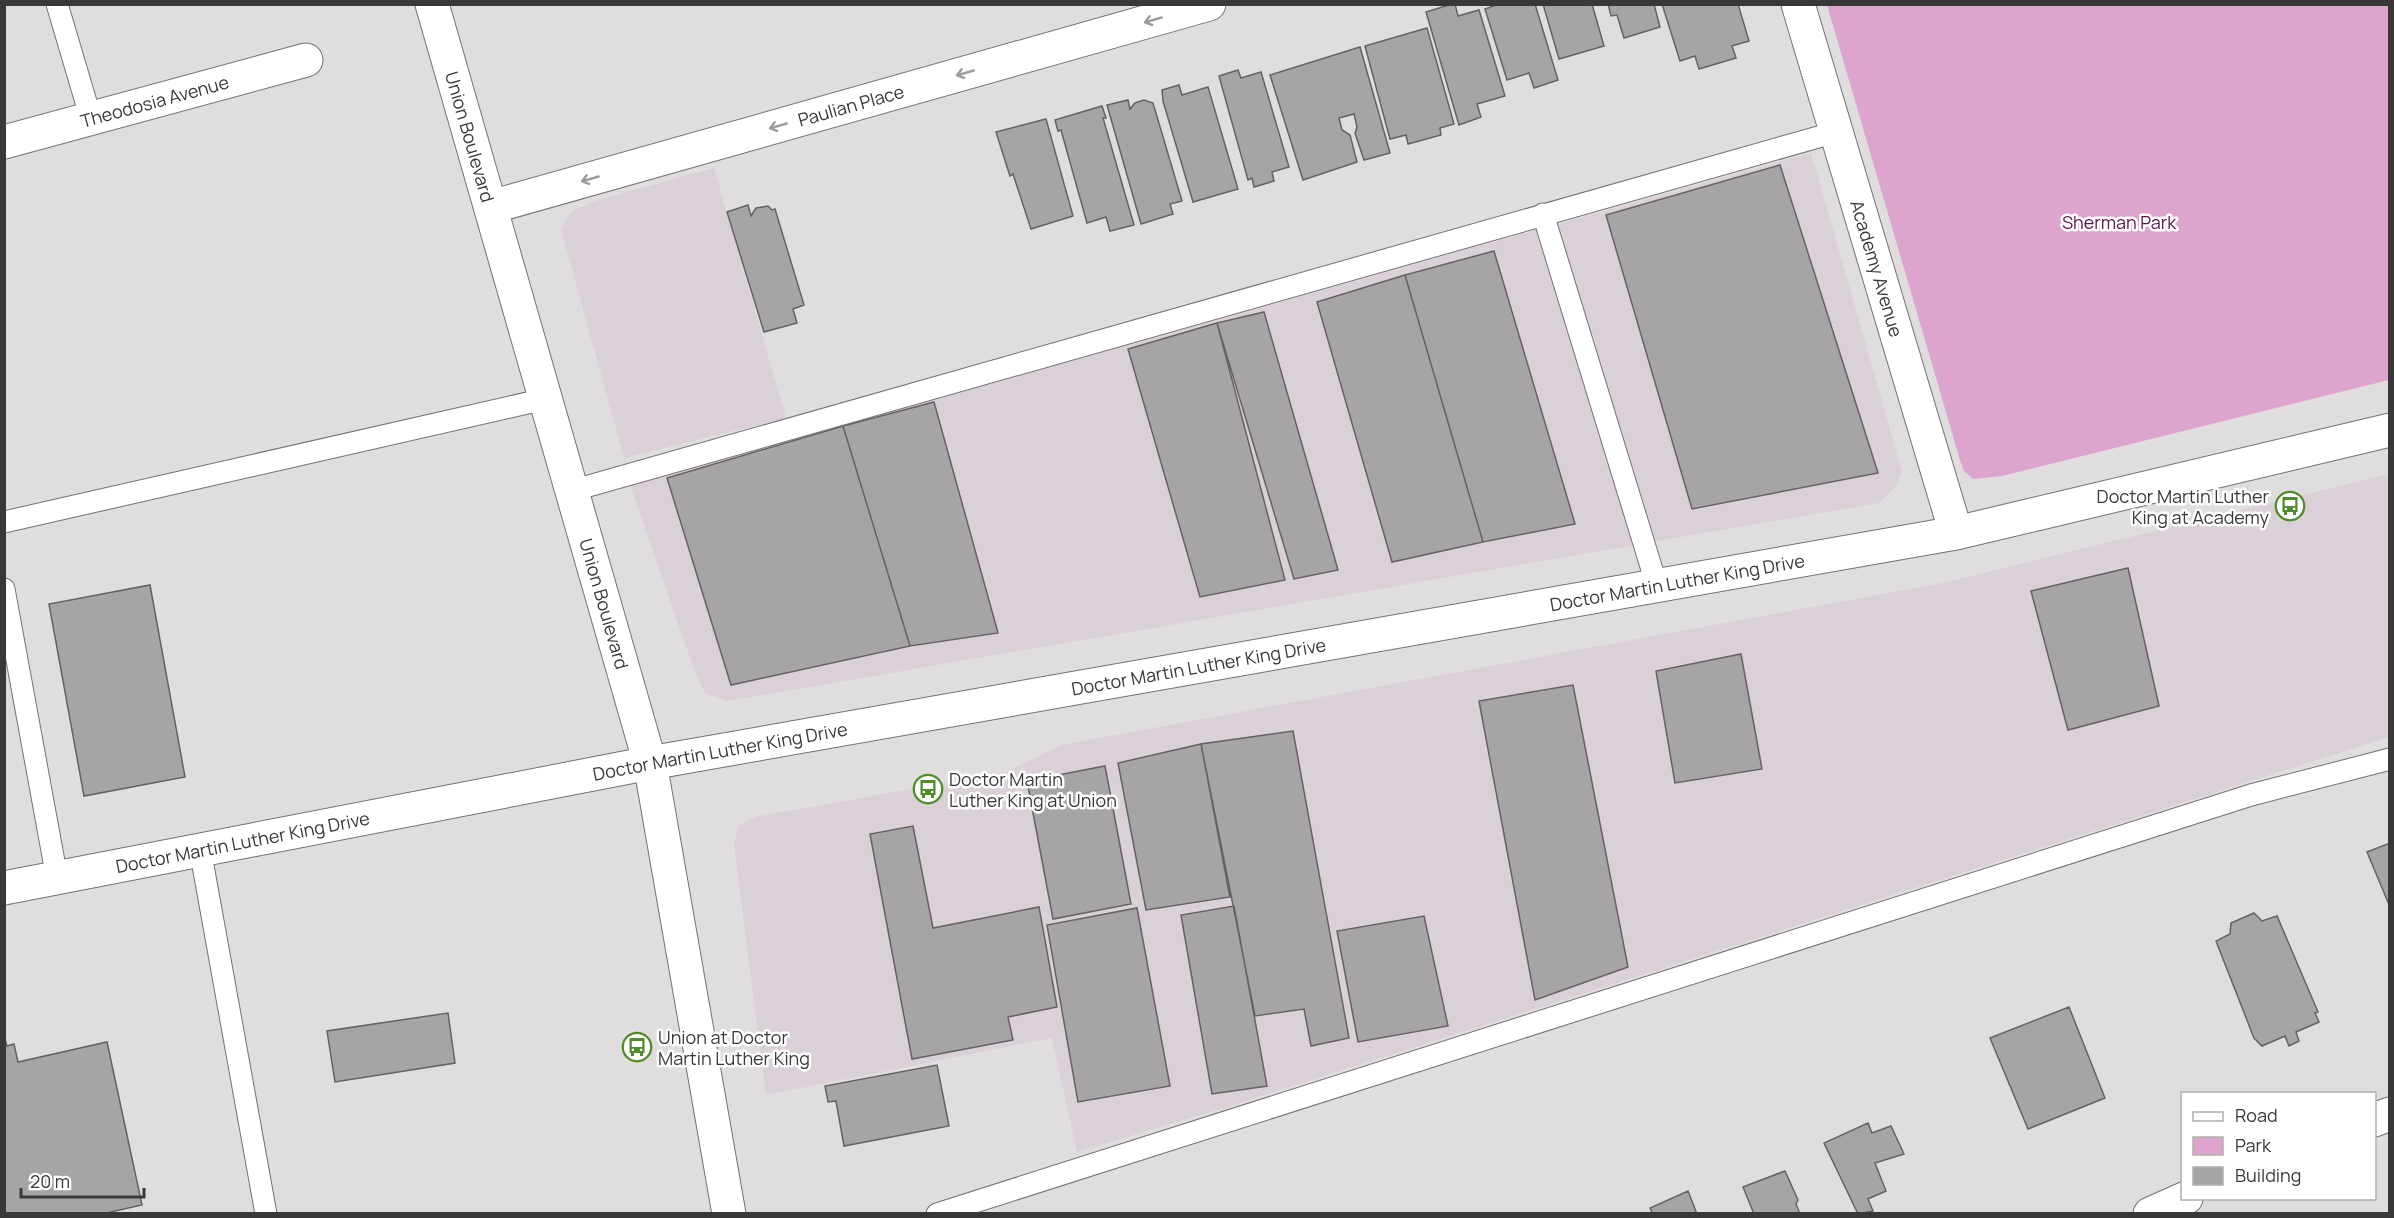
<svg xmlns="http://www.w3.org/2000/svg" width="2394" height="1218" viewBox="0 0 2394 1218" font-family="Manrope,sans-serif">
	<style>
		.built { fill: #dad0d7 }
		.green { fill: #dda4cd }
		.building { fill: #a7a4a6; stroke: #656264; stroke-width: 1.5 }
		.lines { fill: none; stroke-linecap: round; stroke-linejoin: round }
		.lane-casing { stroke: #747173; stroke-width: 23 }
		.street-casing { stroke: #747173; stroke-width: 35 }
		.secondary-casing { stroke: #747173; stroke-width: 35 }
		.lane { stroke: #fff; stroke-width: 21 }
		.street { stroke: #fff; stroke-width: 33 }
		.secondary { stroke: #fff; stroke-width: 33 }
		.oneway { stroke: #9c9c9c }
		.labels { text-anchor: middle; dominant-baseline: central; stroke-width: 5; stroke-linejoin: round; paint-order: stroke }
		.street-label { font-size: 18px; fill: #393839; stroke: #fff }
		.park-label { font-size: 18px; fill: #58164b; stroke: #fff }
		.poi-label { font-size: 18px; fill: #393839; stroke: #fff; text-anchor: start }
	</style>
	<rect width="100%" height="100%" fill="#e0dddf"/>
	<path class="built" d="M1811,153l91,319 -7,15 -16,16 -1151,198 -22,-7 -11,-22 -65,-187z
		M714,168l72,250 -162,40 -63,-229 10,-17 20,-10z
		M2389,474v263l-1162,370 -150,45 -25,-114 -286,57 -32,-252 5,-18 16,-8 251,-45 55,-27 881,-162z"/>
	<path class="green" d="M1827,5h562v375l-387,96 -29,3 -9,-8 -4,-11z"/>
	<path class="building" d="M1452,4h3l3,12 21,-6 26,86 -28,8 4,13 -22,8 -33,-113z
		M1499,4h36l23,76 -24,8 -5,-15 -22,7 -22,-71z
		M1543,4h49l12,42 -45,13z
		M1608,4h46l6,23 -36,11 -7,-23 -6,1z
		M1662,4h76l11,37 -17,5 4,12 -37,11 -4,-13 -15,5z
		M1427,28l27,96 -14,4 1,7 -33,9 -2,-9 -16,4 -25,-93z
		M1360,47l30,106 -26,7 -9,-27 2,-6 -3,-13 -15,4 3,12 8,5 7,27 -54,18 -33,-105z
		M1238,70l3,8 20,-6 28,95 -17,5 2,9 -20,6 -2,-9 -4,2 -29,-104z
		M1179,85l3,10 26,-8 30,102 -45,13 -30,-101 -1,-11z
		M1128,100l2,9 5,-6 9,-3 9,3 29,98 -12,3 3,10 -32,10 -34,-119z
		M1102,106l4,12h-3l31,107 -24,6 -4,-14 -19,6 -26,-93 -3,1 -3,-11z
		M1046,119l27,97 -42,13 -18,-55 -3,2 -14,-44z
		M1780,165l98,308 -186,36 -86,-294z
		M748,205l3,11 5,-8 12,-2 4,4 3,-1 29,96 -11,4 4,14 -33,9 -37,-120z
		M1494,251l81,273 -92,18 -78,-267z
		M1405,275l78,267 -91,20 -75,-260z
		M1264,312l74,258 -44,9 -77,-256z
		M1217,323l68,257 -85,17 -72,-248z
		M934,402l64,231 -88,13 -67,-220z
		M843,426l67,220 -179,39 -64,-207z
		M2128,568l31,138 -91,24 -37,-139z
		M150,585l35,192 -101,19 -35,-192z
		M1741,654l21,115 -87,14 -19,-112z
		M1573,685l55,282 -93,33 -56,-299z
		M1293,731l56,307 -38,8 -7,-37 -49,7 -54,-272z
		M1201,744l29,153 -84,13 -28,-147z
		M1105,766l26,138 -78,15 -26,-138z
		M913,826l20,102 106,-21 18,100 -49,10 5,23 -101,19 -42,-225z
		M2390,843v64l-23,-55z
		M1234,906l33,180 -55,8 -31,-179z
		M1137,908l33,178 -92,16 -31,-177z
		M2254,913l8,8 15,-5 41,96 -3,1 4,9 -23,10 3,9 -10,5 -4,-10 -23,10 -8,-8 -38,-97 14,-7 1,-11z
		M1424,916l24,110 -90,16 -21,-111z
		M2069,1007l36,91 -77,31 -38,-91z
		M448,1013l7,50 -120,19 -8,-51z
		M4,1035l3,11 7,-2 4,18 89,-20 35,163 -40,9h-98z
		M937,1065l12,61 -105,20 -8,-45 -8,1 -3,-16z
		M1868,1123l4,10 19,-7 13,28 -29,9 11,28 -18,8 5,12 -15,3 -34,-71z
		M1785,1171l13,29 -2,4 4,10h-46l-11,-27z
		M1688,1191l9,23h-44l-3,-6z"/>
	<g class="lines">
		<g class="lane-casing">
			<path id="lane" d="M57,4l34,115
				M1543,214l114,372
				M571,491l1265,-359
				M4,522l541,-123
				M4,589l53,289
				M200,849l66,365
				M937,1214l1314,-419 139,-36"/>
		</g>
		<g class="street-casing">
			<g id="street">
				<path id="s1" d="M1798,4l158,529"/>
				<path id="s2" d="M4,142l302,-82"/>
				<path id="s3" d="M491,207l718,-203"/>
				<path d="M2374,1120l16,-6"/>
				<path d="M2150,1214l36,-16"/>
			</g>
		</g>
		<g class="secondary-casing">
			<g id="secondary">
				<path id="s4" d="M432,4l218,759 79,451"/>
				<path id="s5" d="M4,888l646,-125 1306,-230 434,-103"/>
			</g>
		</g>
		<use href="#lane" class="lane"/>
		<use href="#street" class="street"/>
		<use href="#secondary" class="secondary"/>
	</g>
	<defs><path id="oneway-shaft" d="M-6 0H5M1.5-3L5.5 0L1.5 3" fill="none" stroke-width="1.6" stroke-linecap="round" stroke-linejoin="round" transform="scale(1.5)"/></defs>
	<g class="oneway">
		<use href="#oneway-shaft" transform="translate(1153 20) rotate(164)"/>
		<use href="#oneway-shaft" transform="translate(965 73) rotate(164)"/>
		<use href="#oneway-shaft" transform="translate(778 126) rotate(164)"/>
		<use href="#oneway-shaft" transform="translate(590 179) rotate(164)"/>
	</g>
	<defs>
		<g id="bus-ring" transform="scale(1.5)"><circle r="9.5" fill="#fff" stroke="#508c2a" stroke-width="1.5"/><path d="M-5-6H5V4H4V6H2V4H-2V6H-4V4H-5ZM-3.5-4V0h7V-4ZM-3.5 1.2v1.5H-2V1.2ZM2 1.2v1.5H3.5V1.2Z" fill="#508c2a"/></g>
	</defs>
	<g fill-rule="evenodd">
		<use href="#bus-ring" x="2290" y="506"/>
		<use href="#bus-ring" x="928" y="789"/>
		<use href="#bus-ring" x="637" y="1047"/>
	</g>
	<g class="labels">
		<g class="street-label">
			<text stroke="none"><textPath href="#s2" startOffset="156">Theodosia Avenue</textPath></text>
			<text stroke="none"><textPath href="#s3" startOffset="374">Paulian Place</textPath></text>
			<text stroke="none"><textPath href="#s4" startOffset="138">Union Boulevard</textPath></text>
			<text stroke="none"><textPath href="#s1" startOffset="276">Academy Avenue</textPath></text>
			<text stroke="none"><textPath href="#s5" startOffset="1701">Doctor Martin Luther King Drive</textPath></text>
			<text stroke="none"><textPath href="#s4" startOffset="624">Union Boulevard</textPath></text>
			<text stroke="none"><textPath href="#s5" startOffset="1215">Doctor Martin Luther King Drive</textPath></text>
			<text stroke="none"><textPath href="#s5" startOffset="729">Doctor Martin Luther King Drive</textPath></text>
			<text stroke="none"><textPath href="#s5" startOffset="243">Doctor Martin Luther King Drive</textPath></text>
		</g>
		<g class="park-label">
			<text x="2119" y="222">Sherman Park</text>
		</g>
		<g class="poi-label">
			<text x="2269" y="496" text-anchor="end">Doctor Martin Luther<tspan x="2269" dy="21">King at Academy</tspan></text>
			<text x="949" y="779">Doctor Martin<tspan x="949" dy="21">Luther King at Union</tspan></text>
			<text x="658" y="1037">Union at Doctor<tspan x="658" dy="21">Martin Luther King</tspan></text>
		</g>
	</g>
	<rect width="2394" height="1218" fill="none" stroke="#393839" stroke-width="12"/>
	<rect x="2181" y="1092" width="195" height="108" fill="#ffffff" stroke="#b0afb0" stroke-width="1.5"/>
	<rect x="2193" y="1112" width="30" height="9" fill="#ffffff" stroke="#b0afb0" stroke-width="1.5"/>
	<text x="2235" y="1122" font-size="18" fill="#393839">Road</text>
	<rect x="2193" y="1137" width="30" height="18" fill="#dda4cd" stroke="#b0afb0" stroke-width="1.5"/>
	<text x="2235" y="1152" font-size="18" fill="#393839">Park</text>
	<rect x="2193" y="1167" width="30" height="18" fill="#a7a4a6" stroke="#b0afb0" stroke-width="1.5"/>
	<text x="2235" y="1182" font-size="18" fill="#393839">Building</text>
	<path d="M21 1188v9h123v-9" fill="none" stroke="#393839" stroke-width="3"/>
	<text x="30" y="1188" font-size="18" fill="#393839" stroke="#ffffff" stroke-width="4.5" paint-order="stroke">20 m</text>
</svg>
